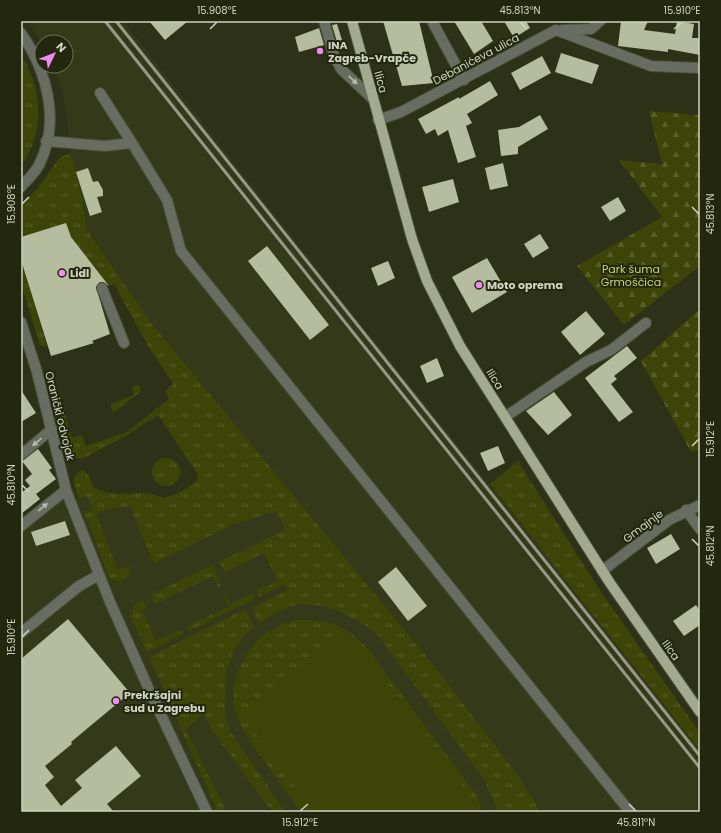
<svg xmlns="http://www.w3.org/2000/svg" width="721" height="833" viewBox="0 0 721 833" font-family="Poppins,sans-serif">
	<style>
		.built { fill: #343a19 }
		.grass { fill: url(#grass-tufts) }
		.forest { fill: url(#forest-firs) }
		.pitch { fill: #3c4407 }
		.building { fill: #b6bd9e }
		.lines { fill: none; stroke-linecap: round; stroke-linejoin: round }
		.minor-casing { stroke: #4a4e36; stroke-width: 12 }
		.major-casing { stroke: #4a4e36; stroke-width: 12 }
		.minor { stroke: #696c60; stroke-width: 10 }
		.major { stroke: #a4aa90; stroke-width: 10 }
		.rail { stroke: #959986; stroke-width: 3 }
		.oneway { fill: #b6baab }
		.ticks { fill: none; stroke: #d0d4c4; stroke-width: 1.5 }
		.poi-dot { fill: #f38af1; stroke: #22270d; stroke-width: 1.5 }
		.labels { text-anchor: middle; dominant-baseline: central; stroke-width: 4; stroke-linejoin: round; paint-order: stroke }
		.poi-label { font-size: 11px; font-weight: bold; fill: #d0d4c4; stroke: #22270d; text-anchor: start }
		.street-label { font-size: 11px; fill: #d0d4c4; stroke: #22270d }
		.park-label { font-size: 11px; fill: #c6d77a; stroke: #22270d }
		.neatline { fill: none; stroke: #d0d4c4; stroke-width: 1.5 }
		.ticks-label { font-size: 10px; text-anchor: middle; fill: #d0d4c4 }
	</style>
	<defs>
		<pattern id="grass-tufts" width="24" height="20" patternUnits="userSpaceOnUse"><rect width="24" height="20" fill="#3c4407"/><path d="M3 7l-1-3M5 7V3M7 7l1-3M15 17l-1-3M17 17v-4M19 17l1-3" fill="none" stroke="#575e2a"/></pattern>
		<pattern id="forest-firs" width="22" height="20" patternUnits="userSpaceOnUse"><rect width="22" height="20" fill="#3c4407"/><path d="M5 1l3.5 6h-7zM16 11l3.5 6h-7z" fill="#575e2a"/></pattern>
	</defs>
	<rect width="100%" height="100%" fill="#2c3117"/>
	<path class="built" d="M27,21h96l228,291 168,209 181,229v62h-159l-21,-34 -84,-110 -285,-344 -64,-94 -5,-32 -11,-45 -8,-60 -10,-27h13v-24l-24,1z
		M89,496l141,28 55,-22 229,310h-493v-282l37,-28z"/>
	<path class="grass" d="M21,54c21,35 25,77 0,112z
		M71,153l11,45 5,32 64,93 285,345 84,110 21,34h-43l-13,-31 -108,-147c-23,-18 -62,-38 -91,-26 -10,4 -19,10 -27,15l-8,-15 37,-18 -3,-6 -26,13 -2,-6 21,-10 -14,-28 -39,19 -6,-10 66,-32 -9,-19 -44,14 -77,38 -2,-1 -23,-56 -24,3 -10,5 22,56 11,-4c4,13 -9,18 -19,13l-26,-67 9,-3 -5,-12 -10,1 -5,-19 5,-7 5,-2 6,6 4,11c20,11 34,5 55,6 6,1 13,5 18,4 12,-2 22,-9 31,-17v-7l-39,-58 -32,21 -42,22 -4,1 -8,-2 -21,-70 4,-6 17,57 10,-3 4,11 39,-13 44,-34 -4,-8 8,-7 -25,-38 -34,-62 -5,2 -34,-43 -54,-6v-33l16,-15 23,-32z
		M21,260l26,86 -3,1 -4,-2 -19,-62z
		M138,385l3,3 -1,4 -27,21 -3,-9 24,-9 -2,-9z
		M152 472a14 14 0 1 1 28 0a14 14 0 1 1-28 0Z
		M518,461l81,128 101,144v17l-210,-266z
		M212,565l9,20 -2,2 -6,-11 -58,28 -5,-9z
		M252,594l2,5 -65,32 -2,-5 41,-19 -5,-12h2l5,9z
		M142,599l5,9 -5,3 14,30 26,-12 2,4 -37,19 -17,-37 4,-9z
		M245,609l9,18 -13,12 -8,13 -7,20 -1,40 5,19 55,81h-13l-60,-82 -9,-17 -17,17 40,80 -8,2 -69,-155z
		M297,620c33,-1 50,6 72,30l99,134 9,12 5,16h-181c-11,-16 -23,-31 -34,-47 -28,-37 -49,-68 -19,-112 12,-19 28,-28 49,-33z"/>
	<path class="forest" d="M649,111l51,4v151l-76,59 -47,-59 85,-49 -43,-57 43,4z
		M700,309v141l-9,2 -50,-91z"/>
	<path class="pitch" d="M350,633l127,172 -10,7h-153l-73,-98z"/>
	<path class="building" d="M149,21h39l-23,19z
		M383,21h36l15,62 -32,3z
		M454,21h27l12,20 -19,13z
		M504,21h22l4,7 -16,10z
		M621,21h27l-4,9 31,4 2,-13 17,3 -2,14h8v17l-32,-6v3l-50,-6z
		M337,24l5,16 -5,2 -5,-17z
		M319,28l5,17 -25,7 -4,-15z
		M561,53l38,12 -7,19 -37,-12z
		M542,56l9,17 -31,17 -9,-17z
		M490,81l8,14 -31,19 5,9 -6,3 10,31 -18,6 -10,-33 -10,6 -3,-7 -9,5 -8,-15 41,-22v2z
		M540,115l8,14 -30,18v7l-17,2 -3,-26 21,-3z
		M503,163l5,23 -18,4 -5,-22z
		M88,168l5,14 5,-1 5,9v6l-6,1 5,15 -12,4 -14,-44z
		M453,179l6,23 -30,10 -7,-25z
		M618,197l8,14 -16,10 -9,-14z
		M66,223l5,14 38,49 -6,-4h-3l-4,5 14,47 -18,7 2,2 -43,13 -30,-96v-23z
		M540,234l9,14 -16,10 -9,-14z
		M267,246l62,79 -19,15 -62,-79z
		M487,258l20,34 -35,21 -20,-36z
		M388,261l7,17 -17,8 -7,-18z
		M586,311l19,23 -25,21 -19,-23z
		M627,346l10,12 -23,18 3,3 -6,5 22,28 -14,10 -34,-44z
		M437,358l7,18 -17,7 -7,-17z
		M21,390l15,23 -15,9z
		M554,392l18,23 -24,20 -22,-24z
		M498,446l7,17 -17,8 -8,-18z
		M38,449l14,19 -3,2 7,9 -20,15 4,5 -19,15v-21l9,-7 -5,-6 7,-6 -10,-13z
		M65,521l5,14 -34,11 -5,-14z
		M671,534l9,15 -24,15 -9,-16z
		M396,567l31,39 -19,15 -30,-39z
		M696,605l4,6v14l-16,11 -11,-15z
		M68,619l62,74 -59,49 1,2 -27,22 9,11 -9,8 16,21 21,-18 -7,-8 41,-34 25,30 -34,28 7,8h-93v-153z"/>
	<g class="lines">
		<g class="minor-casing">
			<path id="minor" d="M324,21l10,35 7,13 31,29
				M433,23l31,57
				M562,30l29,-1 9,-8
				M21,33c26,38 40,89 18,132 -4,8 -12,15 -18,22
				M378,120l23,-8 155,-82 95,36 49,2
				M46,141l59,5 27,-3 -32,-50
				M132,143l35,57 14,51 449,561
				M102,288l22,55
				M21,322l16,50 29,118 10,26 34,86 41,92 56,118
				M505,417l81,-55 25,-12 35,-27
				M21,455l31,-26
				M686,510l14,19
				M21,526l45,-36
				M602,571l67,-51 31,-15
				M21,633l58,-47 20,-11"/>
		</g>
		<g class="major-casing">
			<path id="major" d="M352,21l60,218 15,42 33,65 150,237 90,129"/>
		</g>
		<use href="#minor" class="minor"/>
		<use href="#major" class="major"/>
		<path class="rail" d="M105,21l595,747
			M116,21l584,735"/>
	</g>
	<defs><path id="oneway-solid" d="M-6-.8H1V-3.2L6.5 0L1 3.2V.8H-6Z"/></defs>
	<g class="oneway">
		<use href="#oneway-solid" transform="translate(353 80) rotate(43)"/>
		<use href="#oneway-solid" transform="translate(37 442) rotate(140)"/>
		<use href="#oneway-solid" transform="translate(43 507) rotate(-39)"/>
	</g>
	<path class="ticks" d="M520,22l7,7M210,29l7,-7M674,29l8,-7M22,204l7,-7M692,207l7,7M692,446l7,-7M22,485l7,7M692,539l7,7M22,637l7,-7M629,804l7,7M300,811l8,-7"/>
	<g class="poi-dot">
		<circle cx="320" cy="51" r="4"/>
		<circle cx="62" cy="273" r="4"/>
		<circle cx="479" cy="285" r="4"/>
		<circle cx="116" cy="701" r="4"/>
	</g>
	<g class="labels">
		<g class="poi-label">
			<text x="328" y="45">INA<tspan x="328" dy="13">Zagreb-Vrapče</tspan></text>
			<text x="70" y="273">Lidl</text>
			<text x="487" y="285">Moto oprema</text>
			<text x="124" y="695">Prekršajni<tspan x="124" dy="13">sud u Zagrebu</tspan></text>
		</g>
		<g class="street-label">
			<text transform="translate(476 59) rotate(-28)">Debanićeva ulica</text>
			<text transform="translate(381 82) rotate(75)">Ilica</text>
			<text transform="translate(495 379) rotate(58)">Ilica</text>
			<text transform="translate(60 416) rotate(76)">Oranički odvojak</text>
			<text transform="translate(643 526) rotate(-37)">Gmajnje</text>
			<text transform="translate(671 650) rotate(55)">Ilica</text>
		</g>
		<g class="park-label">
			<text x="631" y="269">Park šuma<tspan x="631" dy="13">Grmoščica</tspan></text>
		</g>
	</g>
	<rect width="721" height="833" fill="none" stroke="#22270d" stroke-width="44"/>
	<g transform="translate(54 54) rotate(47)"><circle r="19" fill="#22270d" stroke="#686c56"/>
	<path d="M0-3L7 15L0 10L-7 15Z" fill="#f38af1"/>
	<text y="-6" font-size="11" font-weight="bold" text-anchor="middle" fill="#d0d4c4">N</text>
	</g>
	<rect x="22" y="22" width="677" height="789" class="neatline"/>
	<g class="ticks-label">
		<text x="217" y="14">15.908°E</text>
		<text x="520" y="14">45.813°N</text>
		<text x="682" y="14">15.910°E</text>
		<text transform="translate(11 204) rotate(-90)" y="4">15.908°E</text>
		<text transform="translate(710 214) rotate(-90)" y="4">45.813°N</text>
		<text transform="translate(710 439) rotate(-90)" y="4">15.912°E</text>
		<text transform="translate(11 485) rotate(-90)" y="4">45.810°N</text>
		<text transform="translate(710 546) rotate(-90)" y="4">45.812°N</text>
		<text transform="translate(11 637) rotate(-90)" y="4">15.910°E</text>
		<text x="300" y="826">15.912°E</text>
		<text x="636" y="826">45.811°N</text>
	</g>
</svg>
